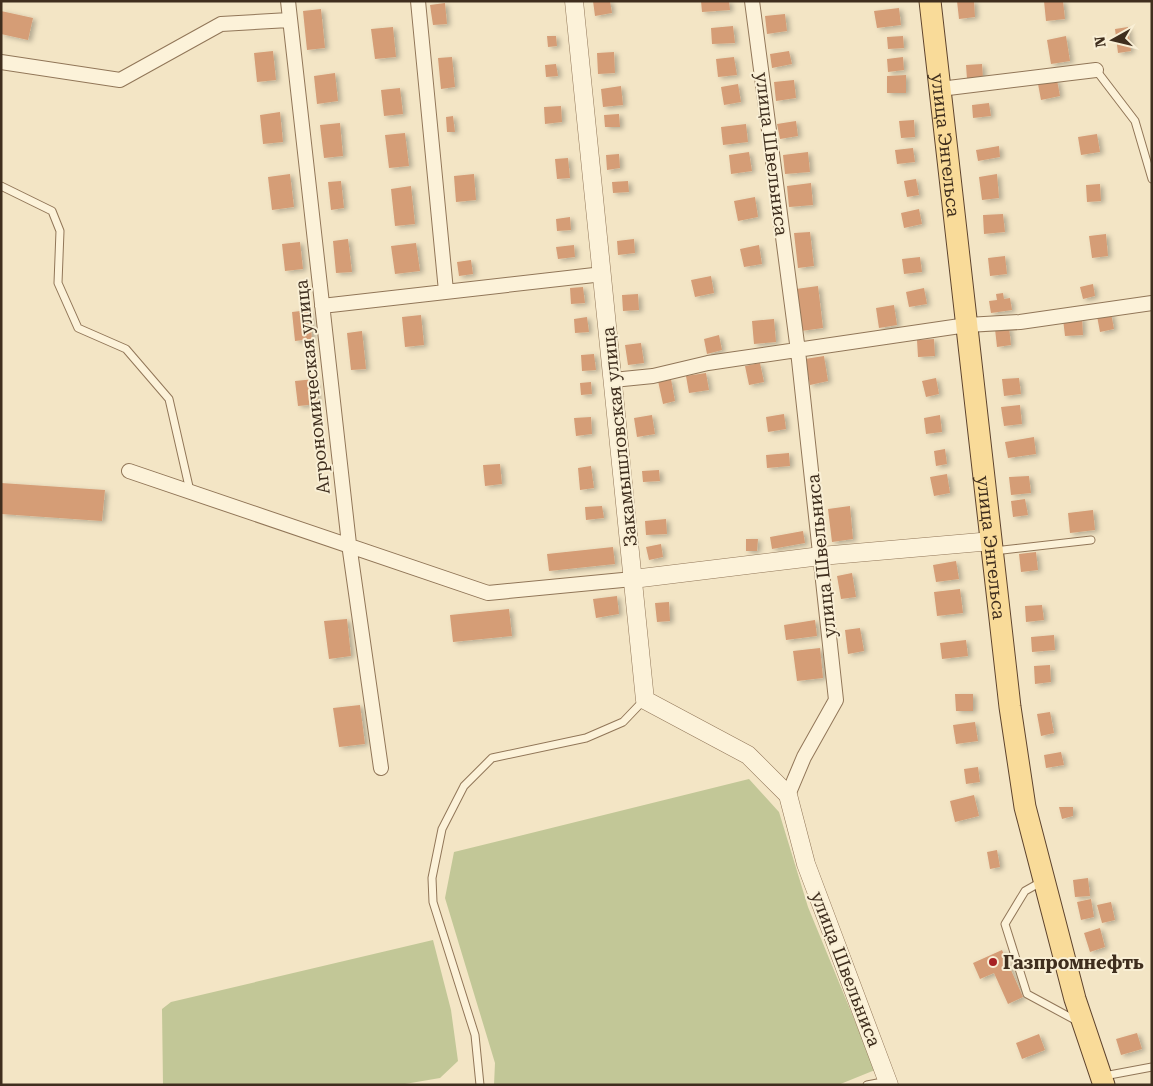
<svg xmlns="http://www.w3.org/2000/svg" width="1153" height="1086" viewBox="0 0 1153 1086" font-family="'Roboto Serif',serif">
	<style>
		.cemetery { fill: #c2c797 }
		.building { fill: #d59d76; filter: url(#shadow) }
		.lines { fill: none; stroke-linecap: round; stroke-linejoin: round }
		.service-casing { stroke: #917658; stroke-width: 9 }
		.minor-casing { stroke: #917658; stroke-width: 16 }
		.tertiary-casing { stroke: #917658; stroke-width: 19 }
		.primary-casing { stroke: #5e432d; stroke-width: 23 }
		.service { stroke: #fcf2d9; stroke-width: 7 }
		.minor { stroke: #fcf2d9; stroke-width: 14 }
		.tertiary { stroke: #fcf2d9; stroke-width: 18 }
		.primary { stroke: #f9db99; stroke-width: 21 }
		.poi-dot { fill: #a72123; stroke: #f9efd5; stroke-width: 2 }
		.labels { text-anchor: middle; dominant-baseline: central; stroke-width: 4; stroke-linejoin: round; paint-order: stroke }
		.street-label { font-size: 18px; fill: #3f2e1e; stroke: #f9efd5 }
		.poi-label { font-size: 18px; font-weight: bold; fill: #3f2e1e; stroke: #f9efd5; text-anchor: start }
	</style>
	<defs>
		<filter id="shadow"><feDropShadow dx="3.5" dy="2" stdDeviation="2.5" flood-color="#0004"/></filter>
	</defs>
	<rect width="100%" height="100%" fill="#f3e5c5"/>
	<path class="cemetery" d="M749,779l30,33 29,95 67,163 -37,15h-344l1,-22 -50,-165 9,-46z
		M433,940l18,70 7,51 -18,17 -41,7h-236l-1,-76 9,-7z"/>
	<path class="building" d="M593,1h17l2,12 -17,3z
		M701,1h28l1,9 -28,2z
		M957,1h17l1,16 -16,2z
		M1044,1h19l2,18 -19,2z
		M445,3l2,21 -14,1 -3,-20z
		M899,8l2,17 -24,3 -3,-17z
		M321,9l4,39 -18,2 -4,-39z
		M1,11l32,7 -5,22 -27,-6z
		M785,14l2,17 -20,3 -2,-18z
		M733,26l2,17 -23,1 -1,-16z
		M393,27l3,30 -21,2 -4,-30z
		M1128,27l3,24 -13,2 -3,-24z
		M547,36h9l1,10 -9,1z
		M903,36l1,12 -16,1 -1,-12z
		M1066,36l4,25 -19,3 -4,-24z
		M273,51l3,29 -19,2 -3,-29z
		M789,51l3,13 -20,4 -2,-14z
		M614,52l1,21 -17,1 -1,-21z
		M452,57l3,30 -14,2 -3,-31z
		M734,57l3,18 -19,2 -2,-18z
		M903,57l1,13 -16,2 -1,-13z
		M556,64l2,12 -12,1 -1,-12z
		M982,64l1,14 -16,1 -1,-14z
		M335,73l3,28 -21,3 -3,-28z
		M906,75v18h-19v-17z
		M794,80l2,18 -20,3 -2,-19z
		M1057,80l3,16 -19,4 -3,-16z
		M738,84l3,18 -17,3 -3,-18z
		M621,86l2,19 -20,2 -2,-18z
		M400,88l3,26 -19,2 -3,-26z
		M989,103l2,13 -18,2 -1,-13z
		M561,106l1,16 -17,2 -1,-17z
		M280,112l3,30 -20,2 -3,-29z
		M619,114l1,13h-15l-1,-12z
		M453,116l2,16h-8l-1,-15z
		M914,120l1,17 -14,1 -2,-17z
		M796,121l2,15 -18,3 -3,-15z
		M340,123l3,33 -19,2 -4,-33z
		M746,124l2,18 -25,3 -2,-18z
		M405,133l4,33 -20,2 -4,-33z
		M1097,134l3,18 -19,3 -3,-18z
		M999,146l1,11 -22,4 -2,-11z
		M913,148l2,14 -18,2 -2,-14z
		M749,152l3,19 -21,3 -2,-19z
		M808,152l2,20 -25,2 -2,-19z
		M619,154l1,14 -13,2 -1,-15z
		M568,158l2,20 -13,1 -2,-20z
		M290,174l4,33 -22,3 -4,-33z
		M474,174l2,26 -20,2 -2,-26z
		M997,174l2,24 -17,2 -3,-23z
		M916,179l3,16 -12,2 -3,-16z
		M341,181l3,27 -13,2 -3,-28z
		M628,181l1,11 -16,1 -1,-11z
		M811,183l2,22 -24,2 -2,-21z
		M1100,184l1,17 -14,1 -1,-17z
		M411,186l4,38 -20,2 -4,-37z
		M755,197l3,20 -20,4 -4,-20z
		M919,209l3,15 -18,4 -3,-15z
		M1003,214l2,18 -21,2 -1,-19z
		M570,217l1,13 -14,1 -1,-12z
		M810,232l4,34 -16,2 -4,-35z
		M1106,234l2,22 -16,2 -3,-22z
		M348,239l4,33 -16,1 -3,-32z
		M634,239l1,14 -17,2 -1,-14z
		M300,242l3,27 -18,2 -3,-27z
		M416,243l4,28 -25,3 -4,-28z
		M574,245l1,12 -17,2 -2,-12z
		M759,245l3,19 -18,3 -4,-18z
		M1005,256l2,18 -17,2 -2,-18z
		M920,257l2,15 -18,2 -2,-15z
		M471,260l2,14 -14,2 -2,-14z
		M711,276l3,17 -19,4 -4,-17z
		M1093,284l2,12 -12,3 -3,-12z
		M818,286l5,42 -22,3 -5,-42z
		M583,287l2,16 -14,1 -1,-16z
		M924,288l3,16 -18,3 -3,-15z
		M1003,293l1,6 6,-1 2,12 -21,3 -2,-12 8,-1 -1,-6z
		M638,294l1,16 -16,1 -1,-16z
		M894,305l3,20 -18,3 -3,-20z
		M309,310l3,29 -17,2 -3,-29z
		M1111,313l3,16 -14,3 -3,-16z
		M421,315l3,30 -19,2 -3,-30z
		M587,317l2,15 -14,1 -1,-14z
		M1082,317l1,18 -18,1 -2,-17z
		M774,319l2,23 -22,2 -2,-23z
		M1009,327l2,18 -14,2 -2,-18z
		M362,331l4,38 -15,1 -4,-37z
		M719,335l3,15 -15,4 -3,-15z
		M934,339l1,17 -17,1 -1,-17z
		M641,343l3,20 -16,2 -3,-20z
		M594,354l2,16 -14,1 -1,-16z
		M824,356l4,25 -18,4 -5,-26z
		M760,363l4,19 -15,3 -4,-19z
		M706,373l3,17 -20,3 -3,-17z
		M936,378l3,16 -13,3 -4,-16z
		M1019,378l2,16 -17,2 -2,-17z
		M315,379l3,25 -20,2 -3,-25z
		M671,379l4,22 -12,3 -5,-23z
		M591,382l1,12 -11,1 -1,-12z
		M1020,405l2,19 -18,2 -3,-19z
		M784,414l2,15 -18,3 -2,-15z
		M652,415l3,19 -18,3 -3,-19z
		M940,415l2,17 -16,2 -2,-16z
		M591,417l1,17 -16,2 -2,-18z
		M1034,437l2,17 -28,4 -3,-16z
		M945,449l2,15 -11,2 -2,-15z
		M789,453l1,13 -23,2 -1,-13z
		M500,464l2,20 -17,2 -2,-21z
		M591,466l3,22 -14,2 -2,-22z
		M659,470l1,11 -17,1 -1,-11z
		M947,474l3,19 -16,3 -4,-19z
		M1029,476l2,17 -20,2 -2,-18z
		M1,483l104,7 -3,31 -101,-7z
		M1025,499l3,16 -15,2 -2,-16z
		M602,506l2,12 -18,2 -1,-13z
		M850,506l3,33 -21,3 -4,-33z
		M1093,510l2,20 -25,3 -2,-20z
		M666,519l1,15 -21,1 -1,-14z
		M803,531l2,12 -33,6 -2,-12z
		M746,539h12l-1,12h-11z
		M661,544l2,13 -14,3 -3,-13z
		M613,547l2,17 -66,7 -2,-17z
		M1036,552l2,18 -17,2 -2,-18z
		M956,561l3,18 -23,3 -3,-17z
		M852,573l4,24 -15,2 -4,-23z
		M960,589l3,24 -26,3 -3,-24z
		M617,596l2,18 -23,4 -3,-19z
		M669,602l1,19 -13,1 -2,-19z
		M1042,605l2,15 -18,2 -1,-16z
		M509,609l3,27 -59,6 -3,-27z
		M347,619l4,37 -22,3 -5,-38z
		M815,620l2,16 -31,4 -2,-15z
		M860,628l4,23 -16,3 -3,-24z
		M1054,635l1,15 -23,2 -1,-15z
		M966,640l2,16 -26,3 -2,-16z
		M820,648l3,30 -26,3 -4,-30z
		M1050,665l1,17 -16,2 -1,-18z
		M955,694h18v17h-17z
		M360,705l5,39 -26,3 -6,-39z
		M1050,712l4,21 -13,3 -4,-22z
		M975,722l3,19 -22,3 -3,-19z
		M1061,752l3,13 -18,3 -2,-13z
		M978,767l2,15 -14,2 -2,-15z
		M974,795l5,21 -24,6 -5,-21z
		M1059,807h14v9l-11,3z
		M997,850l3,17 -10,2 -3,-17z
		M1088,878l2,18 -15,1 -2,-17z
		M1091,899l3,18 -13,3 -4,-18z
		M1111,902l4,18 -13,3 -5,-18z
		M1100,928l5,19 -15,5 -6,-19z
		M1002,950l21,47 -15,7 -14,-31 -14,6 -7,-16z
		M1137,1033l5,16 -21,6 -5,-16z
		M1039,1034l6,16 -23,9 -6,-16z"/>
	<g class="lines">
		<g class="service-casing">
			<path id="service" d="M1096,70l39,51 17,58
				M1,186l51,25 8,20 -2,52 20,45 48,21 43,50 21,92
				M994,551l97,-11
				M1041,882l-16,9 -20,33 22,70 50,27
				M1104,1076l48,-9
				M480,1085l-5,-50 -42,-133 -1,-24 10,-49 22,-43 28,-28 94,-20 37,-16 21,-22
				M867,1085l21,-4"/>
		</g>
		<g class="minor-casing">
			<path id="minor" d="M288,1l61,543 32,224
				M418,1l28,290
				M752,1l46,350 38,349 -32,57 -16,38
				M1,62l119,18 101,-56 68,-4
				M940,89l156,-19
				M322,306l281,-32
				M613,380l40,-4 55,-13 259,-38 53,-3 132,-19
				M129,471l359,122 145,-14"/>
		</g>
		<g class="tertiary-casing">
			<path id="tertiary" d="M574,1l71,699 103,55 40,40 18,69 83,221
				M633,579l188,-23 171,-15"/>
		</g>
		<g class="primary-casing">
			<g id="primary">
				<path id="s1" d="M930,1l80,706 15,100 50,192 29,86"/>
			</g>
		</g>
		<use href="#service" class="service"/>
		<use href="#minor" class="minor"/>
		<use href="#tertiary" class="tertiary"/>
		<use href="#primary" class="primary"/>
	</g>
	<circle class="poi-dot" cx="993" cy="962" r="5"/>
	<g class="labels">
		<g class="street-label">
			<text stroke="none"><textPath href="#s1" startOffset="145">улица Энгельса</textPath></text>
			<text transform="translate(772 154) rotate(83)">улица Швельниса</text>
			<text transform="translate(312 387) rotate(-96)">Агрономическая улица</text>
			<text transform="translate(619 437) rotate(-96)">Закамышловская улица</text>
			<text stroke="none"><textPath href="#s1" startOffset="550">улица Энгельса</textPath></text>
			<text transform="translate(821 556) rotate(-96)">улица Швельниса</text>
			<text transform="translate(846 969) rotate(69)">улица Швельниса</text>
		</g>
		<g class="poi-label">
			<text x="1003" y="962">Газпромнефть</text>
		</g>
	</g>
	<rect width="1153" height="1086" fill="none" stroke="#3f2e1e" stroke-width="5"/>
	<g transform="translate(1113 40) rotate(262)" stroke="#f9efd5" stroke-width="4" paint-order="stroke">
	<path d="M0-4L9 19L0 12L-9 19Z" fill="#3f2e1e"/>
	<text y="-8" font-size="14" font-weight="bold" text-anchor="middle" fill="#3f2e1e">N</text>
	</g>
</svg>
